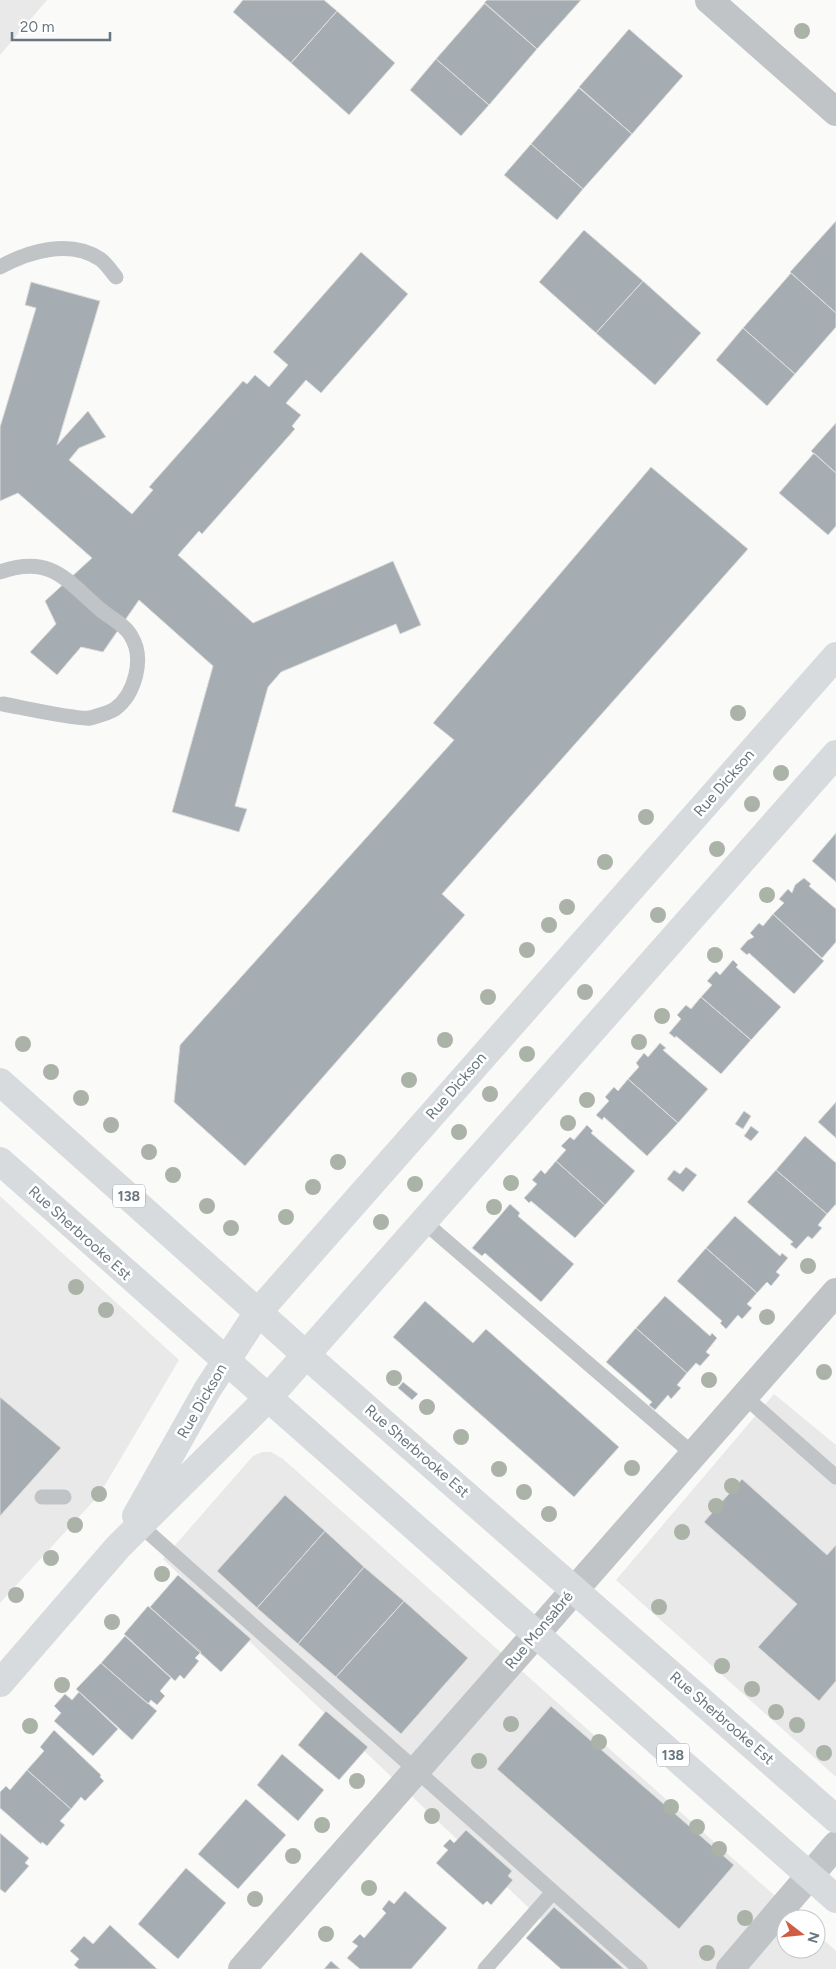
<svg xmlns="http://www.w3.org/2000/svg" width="836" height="1969" viewBox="0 0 836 1969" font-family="Figtree,sans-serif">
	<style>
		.built { fill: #e8e9e8 }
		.building { fill: #a6adb2; stroke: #dcdcda }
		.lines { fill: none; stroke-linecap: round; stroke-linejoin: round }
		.service { stroke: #c0c4c7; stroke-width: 15 }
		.minor { stroke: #c0c4c7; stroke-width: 28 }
		.secondary { stroke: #d8dbde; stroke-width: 28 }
		.primary { stroke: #d8dbde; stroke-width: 28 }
		.tree { fill: #abb2a8 }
		.labels { text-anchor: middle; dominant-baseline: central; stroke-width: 5; stroke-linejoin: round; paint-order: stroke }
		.shield { fill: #fff; stroke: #959fa5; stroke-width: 1 }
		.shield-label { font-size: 14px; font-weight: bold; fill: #68767f }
		.street-label { font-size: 15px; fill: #68767f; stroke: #fff }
	</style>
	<rect width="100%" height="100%" fill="#fafaf8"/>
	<path class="built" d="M0,0h47l-47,55z
		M0,1196l179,164 -80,135 -99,108z
		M774,1394l62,51v332l-220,-197z
		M262,1452h9l12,7 518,460h-15v30h30v-16l20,18v18h-243l-430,-410 90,-103z"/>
	<path class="building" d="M243,0h81l13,11 -46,52 -58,-51z
		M487,0h94l-44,49 -53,-46z
		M485,3l52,46 -48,56 -53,-46z
		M337,11l58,52 -46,52 -58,-52z
		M629,29l54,47 -51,58 -53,-47z
		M436,59l53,46 -28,31 -51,-46z
		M579,88l53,46 -49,55 -52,-45z
		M531,144l52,45 -26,31 -53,-45z
		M836,221v92l-46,-41z
		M584,230l59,51 -47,52 -57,-51z
		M361,252l47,42 -87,99 -15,-13 -20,23 15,12 -9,11 3,3 -93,105 -3,-3 -21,24 75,68 140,-62 28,64 -21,9 -4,-10 -115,48 -13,15 -33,119 12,3 -8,23 -67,-20 41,-146 -74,-66 -36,52 -22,-5 -24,28 -27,-23 26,-28 -11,-23 47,-43 -74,-65 -18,8v-74l36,-119 -11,-3 6,-23 69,19 -43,144 31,-34 18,26 -27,11 -10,12 63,54 21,-24 -4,-3 94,-106 4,3 8,-9 14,12 19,-22 -15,-13z
		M791,273l45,40v14l-41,47 -52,-46z
		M643,281l58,52 -46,52 -59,-52z
		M743,328l52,46 -28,32 -51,-46z
		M836,423v50l-25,-22z
		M814,453l22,20v53l-8,9 -49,-42z
		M651,467l97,82 -306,345 23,21 -220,251 -71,-64 6,-57 274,-305 -21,-17z
		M836,833v49l-24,-21z
		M804,878l7,6 -2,2 27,23v33l-14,16 -49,-44 11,-11 -5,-4 9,-10 4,4 3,-8z
		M773,914l51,47 -30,33 -45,-41 -2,2 -7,-6 8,-9 6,-3 -4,-4 9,-10 4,3z
		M733,960l5,5 -2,2 45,40 -30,33 -50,-43 11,-12 -5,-4 9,-10 4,4z
		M701,997l50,43 -30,34 -45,-38 -1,2 -6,-5 12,-14 -4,-4 9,-10 5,4z
		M660,1043l6,5 -3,2 45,39 -30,34 -50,-44 11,-12 -3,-4 8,-10 4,4z
		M628,1079l50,44 -31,33 -43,-39 -2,3 -6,-5 13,-14 -4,-4 9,-10 4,4z
		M836,1102v36l-18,-16z
		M744,1111l7,5 -8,13 -8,-5z
		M587,1125l6,6 -2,2 44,38 -30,34 -49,-44 10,-11 -5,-4 9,-9 4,3z
		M751,1126l8,6 -8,9 -7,-5z
		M805,1136l31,27v41l-9,10 -51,-44z
		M556,1161l49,44 -30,33 -44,-37 -2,2 -5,-5 13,-14 -5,-4 9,-10 4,4z
		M686,1167l11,8 -14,17 -16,-13 7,-9 6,4z
		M776,1170l51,44 -9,11 4,3 -10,11 -4,-3 -12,13 -6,-5 3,-2 -46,-40z
		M510,1204l10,9 -2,3 56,48 -33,38 -56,-49 -3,3 -10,-8z
		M735,1216l45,40 2,-3 6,5 -12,14 4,3 -9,11 -4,-4 -10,11 -51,-45z
		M706,1248l51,45 -10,11 5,4 -10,11 -4,-4 -12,14 -6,-6 2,-2 -45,-40z
		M665,1296l45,40 2,-3 5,5 -11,14 4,3 -10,11 -4,-3 -9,10 -51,-45z
		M425,1301l48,42 13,-14 133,118 -45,50 -181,-160z
		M636,1328l51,45 -10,12 4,3 -10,11 -3,-4 -13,15 -6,-5 3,-3 -46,-40z
		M403,1382l15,12 -6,6 -14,-12z
		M0,1397l61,51 -61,68z
		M742,1479l85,76 9,-10v136l-17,20 -61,-54 39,-43 -93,-82z
		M285,1495l40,36 -68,77 -40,-37z
		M325,1531l39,36 -66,77 -41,-36z
		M364,1567l40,34 -68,76 -38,-33z
		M178,1575l73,64 -30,33 -71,-65z
		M404,1601l64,57 -67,76 -65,-57z
		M148,1606l53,46 -6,6 4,3 -15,18 -4,-4 -5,6 -51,-47z
		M125,1636l46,42 -11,13 5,5 -8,9 -6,-5 -3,4 -47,-41z
		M101,1663l56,48 -25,29 -56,-51z
		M79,1692l39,37 -25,27 -39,-35 7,-8 -7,-7 11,-12 7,6z
		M551,1706l183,159 -55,64 -182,-160z
		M326,1711l42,36 -29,33 -41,-35z
		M54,1730l47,45 -1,2 4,4 -19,20 -4,-4 -10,12 -44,-39 17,-19 -4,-4z
		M282,1754l42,36 -26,31 -41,-36z
		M27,1770l44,39 -11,12 5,4 -18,21 -5,-4 -1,2 -41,-36v-16l6,-6 4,4z
		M246,1799l40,36 -48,54 -40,-35z
		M466,1830l46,41 -4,5 5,4 -22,25 -4,-4 -4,4 -47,-42 12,-13 -5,-4 7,-7 4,4z
		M0,1833l29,25 -4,5 4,3 -24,27 -5,-4z
		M186,1868l40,35 -48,56 -40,-35z
		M405,1891l42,37 -36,41h-51l-13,-11 11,-12 -6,-4 8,-8 4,4 22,-25 -4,-4 7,-9 5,4z
		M554,1907l70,62h-63l-35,-31z
		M110,1925l47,44h-78l-5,-4 5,-6 -9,-8 14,-15 9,8z
		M331,1961l9,8h-16z"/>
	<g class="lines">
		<path class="service" d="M0,267c29,-16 70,-28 100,-8 6,4 11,12 16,18
			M0,572c51,-18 66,8 102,39 9,7 24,15 29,25 14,22 4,58 -16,73 -6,4 -18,7 -25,9 -13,2 -70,-11 -87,-14
			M423,1221l270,233
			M744,1396l92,81
			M42,1497h22
			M140,1525l500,444
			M485,1969l68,-77"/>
		<path class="minor" d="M709,0l127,112
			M242,1969l594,-677
			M730,1969l106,-124"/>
		<path class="secondary" d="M136,1516l71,-126 52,-79 577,-655
			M0,1683l118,-136 149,-148 569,-645"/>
		<path class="primary" d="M0,1082l306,273 530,464
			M0,1161l836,738"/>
	</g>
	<g class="tree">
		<circle cx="802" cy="31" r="8"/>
		<circle cx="738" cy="713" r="8"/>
		<circle cx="781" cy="773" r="8"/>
		<circle cx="752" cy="804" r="8"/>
		<circle cx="646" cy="817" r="8"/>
		<circle cx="717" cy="849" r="8"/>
		<circle cx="605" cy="862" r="8"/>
		<circle cx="767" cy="895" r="8"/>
		<circle cx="567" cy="907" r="8"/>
		<circle cx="658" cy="915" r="8"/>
		<circle cx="549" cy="925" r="8"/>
		<circle cx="527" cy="950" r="8"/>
		<circle cx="715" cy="955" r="8"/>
		<circle cx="585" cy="992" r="8"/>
		<circle cx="488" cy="997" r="8"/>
		<circle cx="662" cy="1016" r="8"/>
		<circle cx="445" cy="1040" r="8"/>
		<circle cx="639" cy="1042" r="8"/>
		<circle cx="23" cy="1044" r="8"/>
		<circle cx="527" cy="1054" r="8"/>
		<circle cx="51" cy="1072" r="8"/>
		<circle cx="409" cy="1080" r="8"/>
		<circle cx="490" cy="1094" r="8"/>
		<circle cx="81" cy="1098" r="8"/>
		<circle cx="587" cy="1100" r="8"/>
		<circle cx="568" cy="1123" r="8"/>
		<circle cx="111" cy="1125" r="8"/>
		<circle cx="459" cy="1132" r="8"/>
		<circle cx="149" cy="1152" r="8"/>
		<circle cx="338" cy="1162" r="8"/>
		<circle cx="173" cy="1175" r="8"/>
		<circle cx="511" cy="1183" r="8"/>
		<circle cx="415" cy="1184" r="8"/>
		<circle cx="313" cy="1187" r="8"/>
		<circle cx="207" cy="1206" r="8"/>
		<circle cx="494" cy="1207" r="8"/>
		<circle cx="286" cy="1217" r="8"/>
		<circle cx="381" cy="1222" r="8"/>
		<circle cx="231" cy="1228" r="8"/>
		<circle cx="808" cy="1266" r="8"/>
		<circle cx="76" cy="1287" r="8"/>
		<circle cx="106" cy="1310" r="8"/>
		<circle cx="767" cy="1317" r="8"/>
		<circle cx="824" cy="1372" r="8"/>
		<circle cx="394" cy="1378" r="8"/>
		<circle cx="709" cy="1380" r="8"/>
		<circle cx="427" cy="1407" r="8"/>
		<circle cx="461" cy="1437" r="8"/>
		<circle cx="632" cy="1468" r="8"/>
		<circle cx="499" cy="1469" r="8"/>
		<circle cx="732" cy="1486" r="8"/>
		<circle cx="524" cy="1492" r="8"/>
		<circle cx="99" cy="1494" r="8"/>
		<circle cx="716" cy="1506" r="8"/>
		<circle cx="549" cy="1514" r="8"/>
		<circle cx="75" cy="1525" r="8"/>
		<circle cx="682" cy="1532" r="8"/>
		<circle cx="51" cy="1558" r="8"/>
		<circle cx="162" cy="1574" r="8"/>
		<circle cx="16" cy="1595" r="8"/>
		<circle cx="659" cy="1607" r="8"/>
		<circle cx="112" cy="1622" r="8"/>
		<circle cx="722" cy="1666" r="8"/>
		<circle cx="62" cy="1685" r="8"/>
		<circle cx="752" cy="1689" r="8"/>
		<circle cx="776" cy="1712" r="8"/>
		<circle cx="511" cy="1724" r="8"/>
		<circle cx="797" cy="1725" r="8"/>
		<circle cx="30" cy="1726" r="8"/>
		<circle cx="599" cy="1742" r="8"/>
		<circle cx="824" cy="1753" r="8"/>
		<circle cx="479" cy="1761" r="8"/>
		<circle cx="357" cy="1781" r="8"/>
		<circle cx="671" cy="1807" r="8"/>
		<circle cx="432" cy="1816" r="8"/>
		<circle cx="322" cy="1825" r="8"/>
		<circle cx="697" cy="1827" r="8"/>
		<circle cx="719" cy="1849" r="8"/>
		<circle cx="293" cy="1856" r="8"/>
		<circle cx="369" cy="1888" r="8"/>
		<circle cx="255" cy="1899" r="8"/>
		<circle cx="745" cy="1918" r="8"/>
		<circle cx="326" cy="1934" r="8"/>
		<circle cx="707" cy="1953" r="8"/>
	</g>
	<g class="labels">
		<g class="shield">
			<rect x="113" y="1184.5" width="32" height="23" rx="4"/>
			<rect x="657" y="1743.5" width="32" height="23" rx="4"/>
		</g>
		<g class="shield-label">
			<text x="129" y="1196">138</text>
			<text x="673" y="1755">138</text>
		</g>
		<g class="street-label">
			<text transform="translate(724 783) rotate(-49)">Rue Dickson</text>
			<text transform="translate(456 1086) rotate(-49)">Rue Dickson</text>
			<text transform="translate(80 1233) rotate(42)">Rue Sherbrooke Est</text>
			<text transform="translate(202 1401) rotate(-60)">Rue Dickson</text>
			<text transform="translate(417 1451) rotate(41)">Rue Sherbrooke Est</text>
			<text transform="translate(539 1630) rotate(-50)">Rue Monsabré</text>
			<text transform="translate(722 1718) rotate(41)">Rue Sherbrooke Est</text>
		</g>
	</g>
	<g transform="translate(801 1934) rotate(106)"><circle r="24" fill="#ffffff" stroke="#c3c8cc"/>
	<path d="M0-4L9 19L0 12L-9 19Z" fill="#cf5d43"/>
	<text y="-8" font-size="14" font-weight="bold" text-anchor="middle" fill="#68767f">N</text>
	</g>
	<path d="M12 32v8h98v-8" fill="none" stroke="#68767f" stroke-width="2.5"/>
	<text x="20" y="32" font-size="15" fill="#68767f" stroke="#ffffff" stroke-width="4" paint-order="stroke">20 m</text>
</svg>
